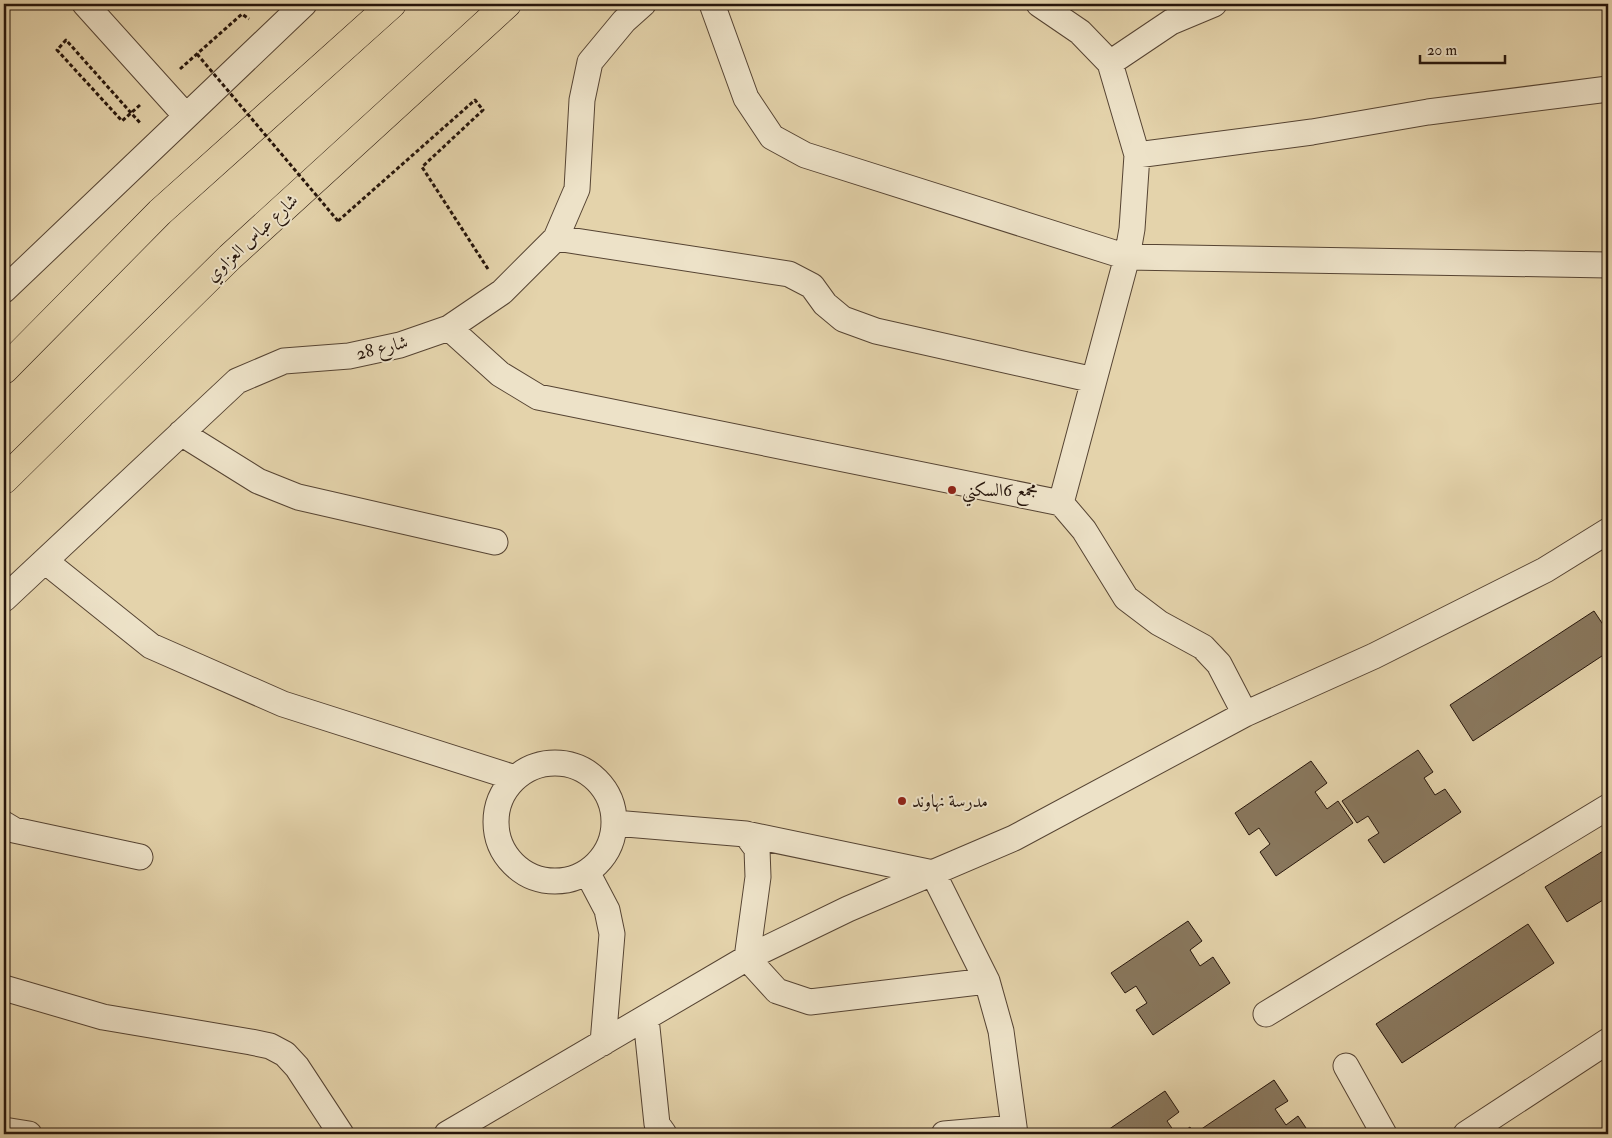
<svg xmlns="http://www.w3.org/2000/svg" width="1612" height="1138" viewBox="0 0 1612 1138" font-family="'IM FELL Double Pica',Amiri,serif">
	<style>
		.building { fill: #89785e; stroke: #26150b }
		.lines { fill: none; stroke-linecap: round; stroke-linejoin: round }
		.street-casing { stroke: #564433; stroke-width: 27 }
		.primary-casing { stroke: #26150b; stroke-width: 29 }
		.path { stroke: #26150b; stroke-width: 3; stroke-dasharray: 4 2.5; stroke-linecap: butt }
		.street { stroke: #ede2c8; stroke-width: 25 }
		.primary { stroke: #e4d3ab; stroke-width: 28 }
		.path-bridge { stroke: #26150b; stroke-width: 3; stroke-dasharray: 4 2.5; stroke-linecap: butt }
		.poi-dot { fill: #8f2418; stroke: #ede2c8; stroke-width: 2 }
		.labels { text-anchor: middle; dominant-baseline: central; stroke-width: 4; stroke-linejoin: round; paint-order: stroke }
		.street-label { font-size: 18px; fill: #26150b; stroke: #ede2c8 }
		.poi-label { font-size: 18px; fill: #26150b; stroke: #ede2c8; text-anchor: start }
	</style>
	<rect width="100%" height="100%" fill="#e4d3ab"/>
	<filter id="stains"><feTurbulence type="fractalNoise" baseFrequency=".004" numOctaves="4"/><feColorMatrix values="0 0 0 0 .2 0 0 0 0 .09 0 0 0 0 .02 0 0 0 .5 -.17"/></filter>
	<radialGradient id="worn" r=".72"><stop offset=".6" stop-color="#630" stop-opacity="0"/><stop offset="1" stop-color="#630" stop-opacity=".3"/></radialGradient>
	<path class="building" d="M1594,611l14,21v20l-135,89 -23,-36z
		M1418,750l15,22 -9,6 11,17 10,-6 16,23 -77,51 -16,-23 11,-7 -11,-17 -11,7 -15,-22z
		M1311,761l16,22 -12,9 12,17 11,-8 15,22 -77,53 -16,-24 10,-8 -11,-16 -10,7 -14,-22z
		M1608,848v49l-41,25 -22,-35z
		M1188,921l14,20 -12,9 10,16 13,-9 17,26 -77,52 -17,-25 11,-7 -11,-17 -11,7 -14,-20z
		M1528,924l26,39 -152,100 -26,-39z
		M1274,1080l14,21 -13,8 11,16 12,-9 12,18h-112l-1,-2z
		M1165,1091l14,21 -12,9 9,13h-74z
		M1190,1127l4,7h-14z"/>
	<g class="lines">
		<g class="street-casing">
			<path id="street" d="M85,4l101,112
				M712,4l34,94 26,39 33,18 322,102 481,8
				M1039,4l41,28 30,31 27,92 -5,74 -5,28 -66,246
				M1110,63l61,-41 43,-18
				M1137,155l175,-23 116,-20 180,-23
				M556,238l233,36 23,12 13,18 18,15 33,12 218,49
				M4,290l300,-286
				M449,328l51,46 38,23 523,106 23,27 42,68 33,25 44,24 16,17 26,50
				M181,433l77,48 40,16 197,45
				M45,561l106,85 132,58 232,74
				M4,599l233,-218 47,-20 65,-5 51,-11 49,-17 53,-36 54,-54 21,-49 5,-89 8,-38 34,-41 19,-17
				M496 822a59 59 0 1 1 118 0a59 59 0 1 1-118 0Z
				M614,823l132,11 11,15 1,28 -11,81 30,33 33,11 177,-21
				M4,824l10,6 126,27
				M746,834l187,39 54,108 14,50 14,103
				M587,872l20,38 5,24 -9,109
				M4,988l99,29 148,25 19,4 15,8 12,13 44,67
				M1266,1014l342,-207
				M646,1018l11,106 7,10
				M1346,1066l38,68
				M4,1130l25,4
				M447,1134l300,-176 101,-49 166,-71 231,-124 129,-58 171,-86 63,-39
				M944,1134l70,-6
				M1466,1134l142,-93"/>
		</g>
		<g class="primary-casing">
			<path id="primary" d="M4,370l156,-158 232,-208
				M4,480l226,-223 277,-253"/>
		</g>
		<path class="path" d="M180,69l62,-55 7,5
			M140,105l-18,16 -65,-71 9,-10 75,84
			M338,221l137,-121 8,10 -61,57 66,102"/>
		<use href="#street" class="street"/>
		<use href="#primary" class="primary"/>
		<path class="path-bridge" d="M197,54l141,167"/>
	</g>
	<g class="poi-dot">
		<circle cx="952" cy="490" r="5"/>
		<circle cx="902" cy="801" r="5"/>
	</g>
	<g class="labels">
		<g class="street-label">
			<text transform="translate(252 238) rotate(-43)">شارع عباس العزاوي</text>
			<text transform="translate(382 348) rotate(-14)">شارع 28</text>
		</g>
		<g class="poi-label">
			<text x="962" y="490">مجمع 6السكني</text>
			<text x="912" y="801">مدرسة نهاوند</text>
		</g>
	</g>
	<rect width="1612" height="1138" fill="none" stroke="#e4d3ab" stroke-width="20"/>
	<rect x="5" y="5" width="1602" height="1128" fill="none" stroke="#26150b" stroke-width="2.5"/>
	<rect x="10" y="10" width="1592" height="1118" fill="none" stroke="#26150b"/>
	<path d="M1420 55v8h85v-8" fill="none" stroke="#26150b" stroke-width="2.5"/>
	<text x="1427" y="55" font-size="15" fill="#26150b" stroke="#ede2c8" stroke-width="4" paint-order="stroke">20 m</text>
	<rect width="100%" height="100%" filter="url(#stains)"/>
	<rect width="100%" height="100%" fill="url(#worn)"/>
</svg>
